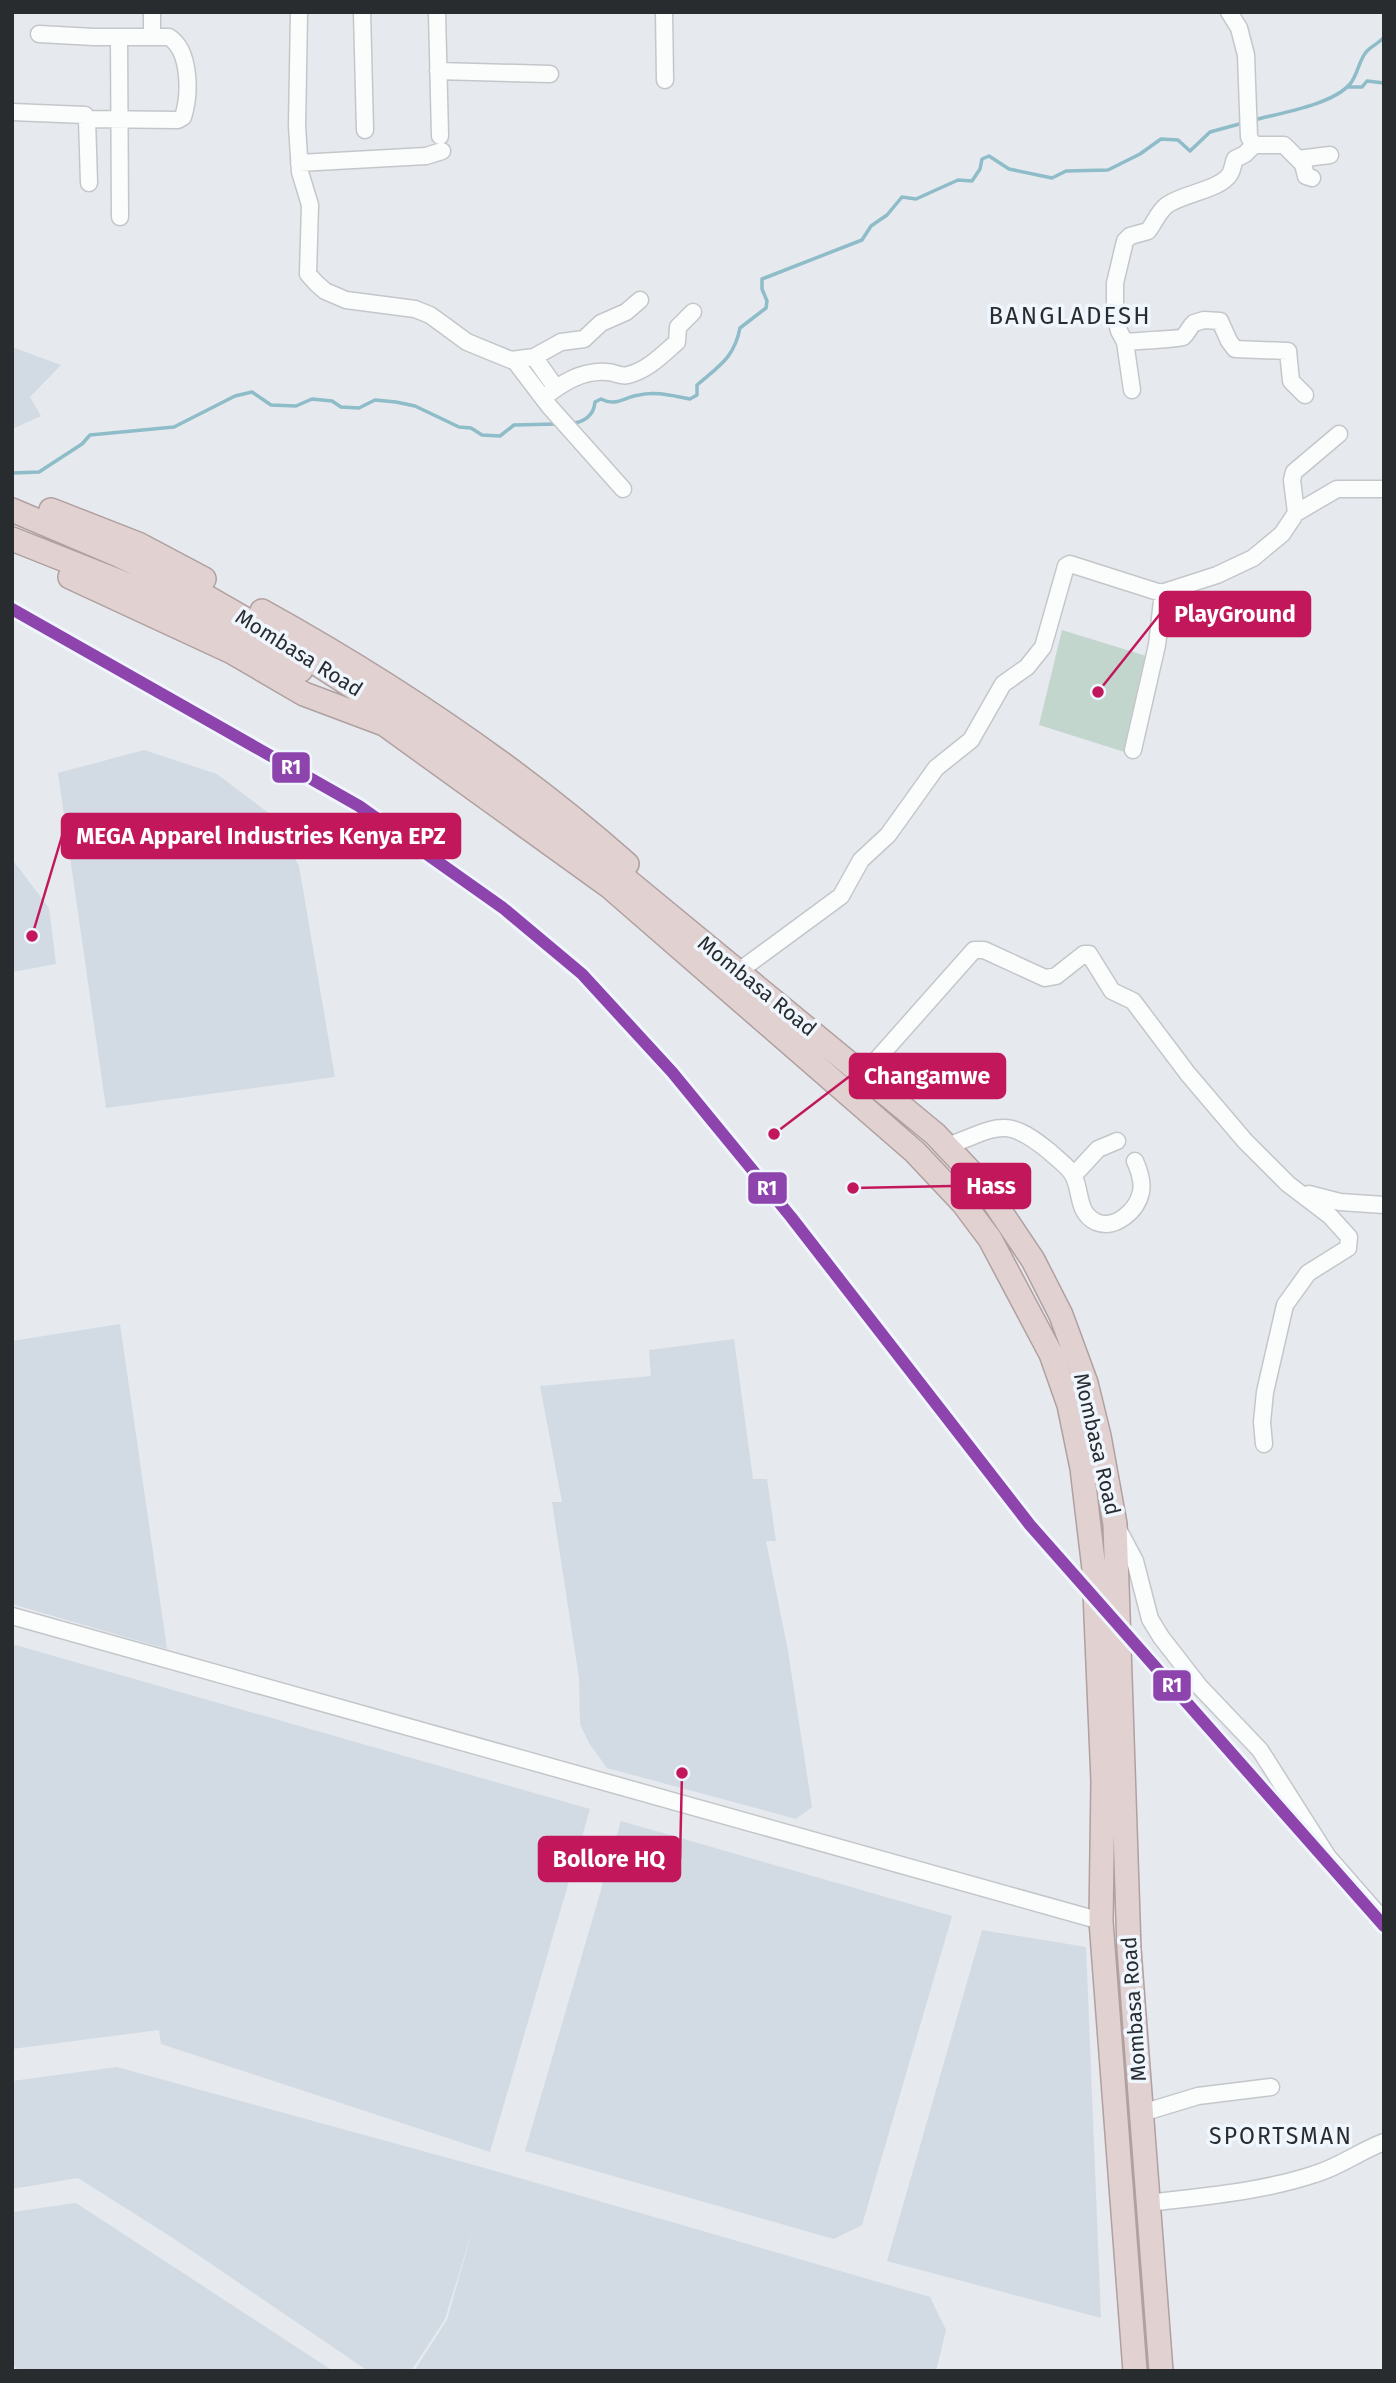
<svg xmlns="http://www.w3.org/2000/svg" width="1396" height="2383" viewBox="0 0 1396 2383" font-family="'Fira Sans',sans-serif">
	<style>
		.built { fill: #d2dbe3 }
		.green { fill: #c2d6ce }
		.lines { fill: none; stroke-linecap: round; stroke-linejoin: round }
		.stream { stroke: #8ebcc8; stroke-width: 3.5 }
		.minor-casing { stroke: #c4c7ca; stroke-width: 19 }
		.highway-casing { stroke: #b0a0a0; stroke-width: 26 }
		.minor { stroke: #fbfcfc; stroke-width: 16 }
		.highway { stroke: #e1d1d0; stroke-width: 23 }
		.rail-1-casing { stroke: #eff6fe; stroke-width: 18 }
		.rail-1 { stroke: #8e44ad; stroke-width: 12 }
		.labels { text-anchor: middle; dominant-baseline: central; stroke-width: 7; stroke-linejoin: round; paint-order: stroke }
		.street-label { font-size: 21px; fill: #292c2f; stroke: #eff6fe }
		.neighbourhood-label { font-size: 23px; letter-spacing: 2px; fill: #292c2f; stroke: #eff6fe }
		.quarter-label { font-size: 24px; letter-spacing: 2px; fill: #292c2f; stroke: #eff6fe }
		.leader { fill: none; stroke: #c2185b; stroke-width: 2.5 }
		.callout-dot { fill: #c2185b; stroke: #eff6fe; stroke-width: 2.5 }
		.callout { fill: #c2185b; stroke: #c2185b; stroke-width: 2.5 }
		.callout-label { font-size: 23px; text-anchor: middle; font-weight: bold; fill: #fff }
		.line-badge { stroke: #eff6fe; stroke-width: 2.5 }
		.badge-label { font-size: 19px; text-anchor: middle; font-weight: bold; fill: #fff }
	</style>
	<rect width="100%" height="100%" fill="#e6e9ee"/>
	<path class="built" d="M12,347l49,18 -31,32 11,19 -29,13z
		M144,750l73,24 53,40 29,52 36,211 -229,31 -48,-335z
		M12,859l37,49 7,56 -44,8z
		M120,1324l47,325 -155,-45v-263z
		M734,1339l19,140h14l9,62h-10l22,110 24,156 -16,12 -189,-51 -18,-25 -9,-19 -1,-46 -27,-176h10l-22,-116 111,-10 -2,-26z
		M12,1644l578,165 -100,343 -329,-108 -2,-14 -147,19z
		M621,1821l331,95 -90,309 -28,14 -309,-88z
		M982,1930l104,17 15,371 -214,-57z
		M117,2067l375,103 438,127 16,33 -10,41h-522l33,-51 26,-92 -28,91 -34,52h-43l-192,-131 -98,-62 -66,11v-108z
		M76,2203l257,168h-313l-8,-6v-153z"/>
	<path class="green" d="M1062,630l94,29 -22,96 -95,-30z"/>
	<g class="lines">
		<path class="stream" d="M1348,87h14l5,-6 17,2
			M1254,120c26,-7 78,-15 96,-36 8,-9 9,-25 17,-33 5,-5 12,-8 17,-14
			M571,423c13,0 23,-8 24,-21l6,-3c15,8 23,-2 38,-4 17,-4 34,1 51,4l7,-4v-10c22,-19 37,-27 43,-57l26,-20 1,-7 -5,-12v-10l100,-39 9,-14 16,-11 15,-18 14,2 42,-19 14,1 8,-12 2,-10 7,-3 20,13 43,9 14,-7 42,-1 32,-16 21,-15 17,1 12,11 20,-19 33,-9
			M12,473l27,-1 43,-28 8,-9 84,-8 61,-31 17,-4 19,13 25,1 16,-7 20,2 9,6 18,1 16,-8 21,2 19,4 44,21 12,1 11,7 18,1 14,-11 42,-1"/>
		<g class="minor-casing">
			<path id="minor" d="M152,12v24
				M299,12l-2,114 3,46 10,33 -2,69 8,9 9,8 21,9 69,9 15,6 37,27 44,18 23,-3 27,-15 23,-3 17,-16 25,-11 14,-12
				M362,12l3,118
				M437,12l3,124
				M664,12l1,68
				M39,34l55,3h75c22,14 21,58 14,80l-5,3 -91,-1
				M119,37l1,180
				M438,71l112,3
				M12,112l73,3 2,4 2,64
				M1254,145h30l19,19 3,12 6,2
				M1298,159l32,-4
				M299,163l127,-7 16,-5
				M1125,342c9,-1 55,-3 58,-5 5,-4 6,-10 11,-14l10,-3 16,1 9,20 6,8 53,2 3,30 14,14
				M534,357l22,31
				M514,360l35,46 74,83
				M1132,390l-7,-48 -6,-11 -4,-17v-31l10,-42 5,-5 18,-5c7,-9 10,-19 19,-26 17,-12 53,-15 63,-31 3,-5 3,-11 5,-15l10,-5 9,-9 -5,-8 -3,-82 -7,-27 -10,-16
				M543,398c19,-15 39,-28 64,-26 8,0 12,5 21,3 20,-5 34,-20 49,-33l1,-15 15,-15
				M1296,513l41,-24h47
				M1133,750l24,-105 6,-53
				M739,971l102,-75 20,-36 27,-25 48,-67 35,-28 32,-56 24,-17 16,-20 23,-81 4,-2 91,29 56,-18 36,-17 29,-24 14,-21 -4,-33 2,-8 45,-38
				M864,1074l110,-124h10l61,28 11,-2 28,-22h5l23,37 21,10 55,73 57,67 43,43 42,32 19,21 -1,11 -40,25 -23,32 -20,87 -3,30 2,22
				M947,1146c51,-18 57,-32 103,6 7,7 18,14 23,23 9,16 3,37 23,47 19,8 41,-11 45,-30 2,-10 -2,-22 -6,-31
				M1074,1175l24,-26 19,-8
				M1309,1194l31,8 44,3
				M1118,1529l17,32 15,58 11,18 38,49 61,64 68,107 56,64
				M12,1616l1089,305
				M1142,2113l56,-17 73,-9
				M1149,2203c56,-7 112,-11 166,-29 24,-7 45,-23 69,-32"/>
		</g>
		<g class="highway-casing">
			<path id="highway" d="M12,510l106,45 80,37 73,42 207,134 145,109 312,257 47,50 51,76 28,55 25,68 13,53 16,88 14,425 32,422
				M51,510l87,34 66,35
				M12,539l204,81 85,50
				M70,577l162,75 72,42 80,30
				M262,611c130,72 254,155 365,253
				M380,721l230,166 305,265 48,51 27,36 61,115 18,51 13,63 12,101 9,212 -2,140 34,450"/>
		</g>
		<use href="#minor" class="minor"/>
		<use href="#highway" class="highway"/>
		<g class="rail-1-casing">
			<path id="rail-1" d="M12,609l347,197 144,102 79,66 90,98 119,145 239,308 354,401"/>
		</g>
		<use href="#rail-1" class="rail-1"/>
	</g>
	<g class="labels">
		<g class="street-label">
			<text transform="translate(299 653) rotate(32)">Mombasa Road</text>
			<text transform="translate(757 986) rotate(39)">Mombasa Road</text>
			<text transform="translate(1097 1444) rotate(77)">Mombasa Road</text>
			<text transform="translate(1134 2009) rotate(-94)">Mombasa Road</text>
		</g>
		<g class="neighbourhood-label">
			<text x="1281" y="2136">SPORTSMAN</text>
		</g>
		<g class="quarter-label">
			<text x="1070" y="316">BANGLADESH</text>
		</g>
	</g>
	<path class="leader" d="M1098 692L1160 614M32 936L62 836M774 1134L850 1076M853 1188L952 1186M682 1773L680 1859"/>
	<g class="callout-dot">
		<circle cx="1098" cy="692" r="7"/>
		<circle cx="32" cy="936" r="7"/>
		<circle cx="774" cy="1134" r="7"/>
		<circle cx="853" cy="1188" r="7"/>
		<circle cx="682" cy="1773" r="7"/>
	</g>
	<g class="callout">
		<rect x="1160" y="592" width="150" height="44" rx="7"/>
		<rect x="62" y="814" width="398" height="44" rx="7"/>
		<rect x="850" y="1054" width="155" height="44" rx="7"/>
		<rect x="952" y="1164" width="78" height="44" rx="7"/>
		<rect x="539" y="1837" width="141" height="44" rx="7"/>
	</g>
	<g class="callout-label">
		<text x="1235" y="622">PlayGround</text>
		<text x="261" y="844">MEGA Apparel Industries Kenya EPZ</text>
		<text x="927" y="1084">Changamwe</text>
		<text x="991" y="1194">Hass</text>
		<text x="609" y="1867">Bollore HQ</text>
	</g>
	<g class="line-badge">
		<rect x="271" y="751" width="40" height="33" rx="7" fill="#8e44ad"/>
		<rect x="747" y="1171" width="41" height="34" rx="7" fill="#8e44ad"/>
		<rect x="1152" y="1669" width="40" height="33" rx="7" fill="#8e44ad"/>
	</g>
	<g class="badge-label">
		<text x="291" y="774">R1</text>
		<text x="767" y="1195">R1</text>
		<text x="1172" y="1692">R1</text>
	</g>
	<rect width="1396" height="2383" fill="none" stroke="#292c2f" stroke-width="28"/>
</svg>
